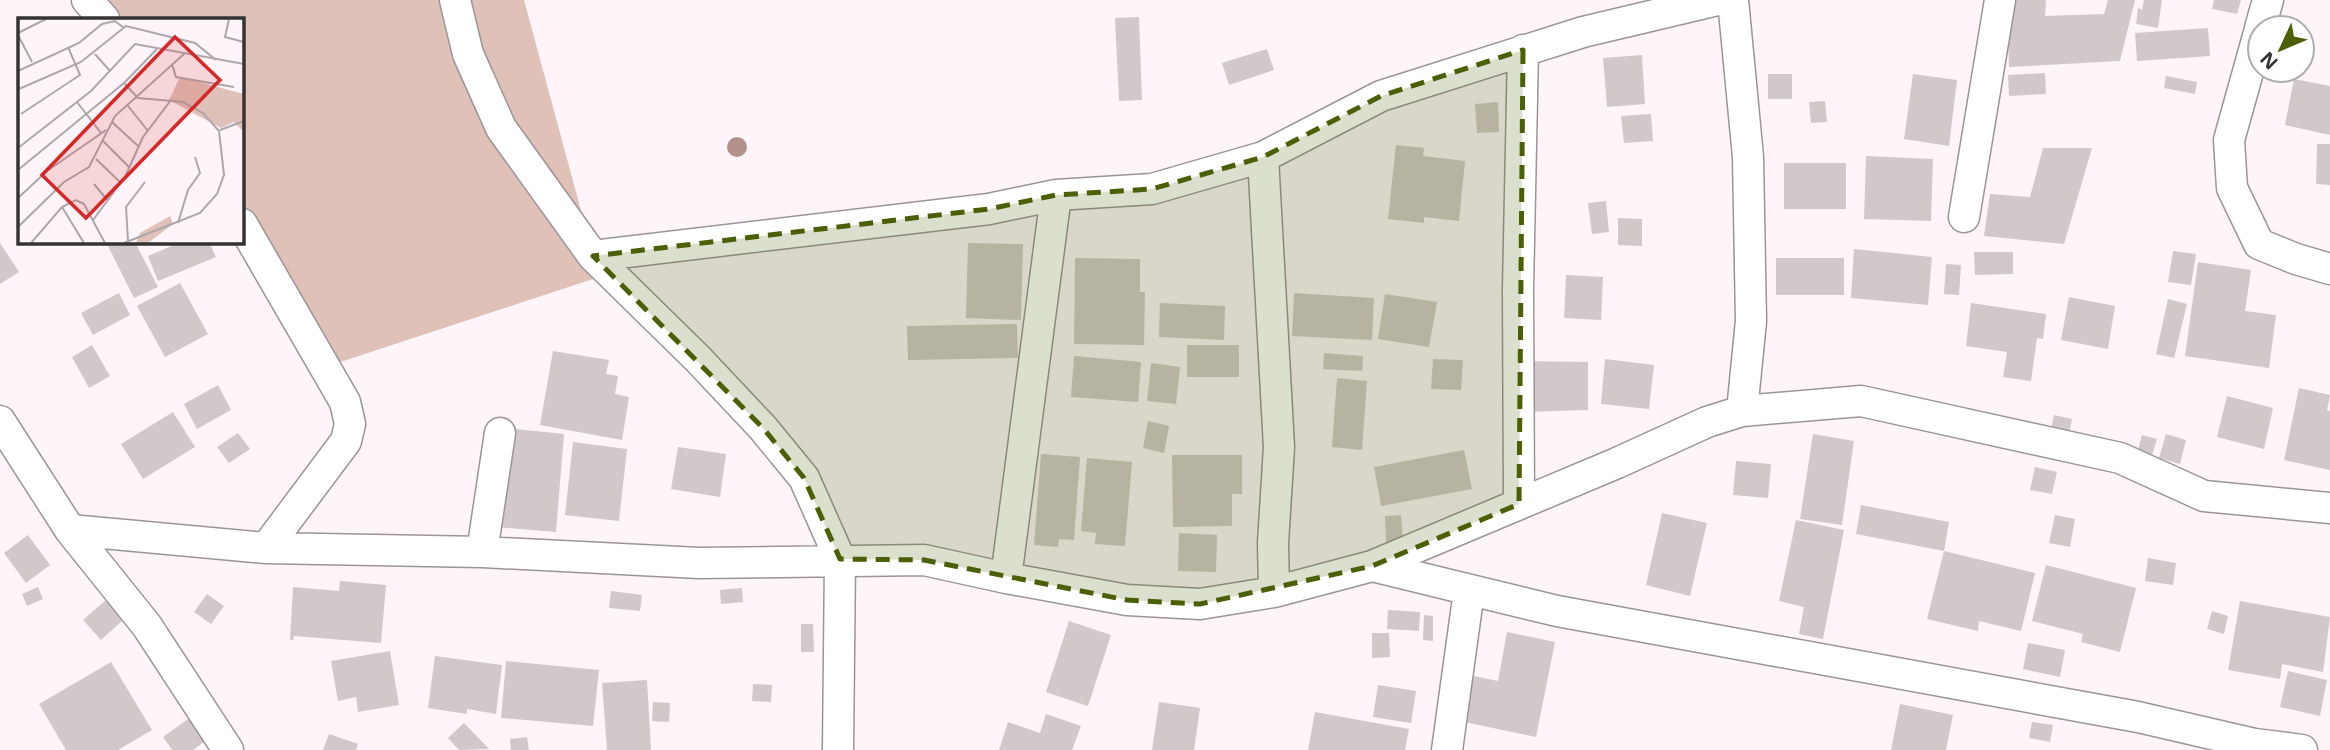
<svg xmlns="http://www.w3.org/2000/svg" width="2330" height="750" viewBox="0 0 2330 750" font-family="'Open Sans',sans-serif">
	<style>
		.green { fill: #dfc1b7 }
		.building { fill: #d1c8c9 }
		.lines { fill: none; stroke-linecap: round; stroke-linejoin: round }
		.street-casing { stroke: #9b9498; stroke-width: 33 }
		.street { stroke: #fff; stroke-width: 30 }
		.tree { fill: #b2918a }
		.marked { fill: #4b5f05; fill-opacity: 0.2; stroke: #4b5f05; stroke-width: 5; stroke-dasharray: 14 9; stroke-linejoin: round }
		.inset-road { fill: none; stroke: #ada7ab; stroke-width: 2 }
		.view { fill: #d62828; fill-opacity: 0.15; stroke: #d62828; stroke-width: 3.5 }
		.inset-edge { fill: none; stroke: #353234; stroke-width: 3.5 }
	</style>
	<rect width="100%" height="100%" fill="#fdf5fa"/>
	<path class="green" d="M101,0h423l75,277 -286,94 -71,-129v-223h-130z"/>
	<path class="building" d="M2007,0h39l-1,16 59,-2 4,-14h27l-15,61 -111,6z
		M2144,0h18l-4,28 -22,-4 2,-16 4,2z
		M2214,0h27l-4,14 -25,-5z
		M1139,17l3,83 -23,1 -4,-83z
		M2208,28l2,28 -73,5 -2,-28z
		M1267,49l7,21 -45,15 -7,-22z
		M1642,55l3,49 -38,3 -4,-49z
		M2045,73l1,21 -37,2 -1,-21z
		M1768,74h24v25h-24z
		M1913,74l44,6 -8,66 -45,-7z
		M2166,76l31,6 -2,12 -31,-6z
		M2294,79l36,7v49l-45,-10z
		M1825,101l2,21 -16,1 -2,-21z
		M1498,102l1,30 -22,1 -2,-29z
		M1651,114l2,27 -29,2 -3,-27z
		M2317,144h13v41l-14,-1z
		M1396,145l28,3 -1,8 42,5 -6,60 -35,-4v6l-36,-4z
		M2043,148h49l-28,96 -80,-8 6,-42 40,3z
		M1866,156l67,3 -2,62 -67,-2z
		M1784,163h62v46h-62z
		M1606,201l3,31 -17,2 -4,-31z
		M1618,218l24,1v27l-24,-1z
		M106,242h29l23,45 -24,11z
		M181,242h28l7,15 -58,24 -10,-25z
		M0,243l19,29 -19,12z
		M968,243l55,1 -2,76 -55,-2z
		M1854,249l78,8 -4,48 -77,-7z
		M2173,251l23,3 -5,31 -23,-3z
		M1974,252h39v22l-38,1z
		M1075,258l65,1v33h5l-1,53 -70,-1z
		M1776,258h68v37h-68z
		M2198,262l53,8 -6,41 31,4 -7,53 -84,-12z
		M1946,264l15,1 -2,30 -15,-1z
		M1566,275l37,2 -2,43 -37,-2z
		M180,283l28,51 -43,23 -28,-51z
		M119,293l11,22 -37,20 -12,-22z
		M1294,293l80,5 -2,42 -80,-4z
		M1385,294l52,8 -8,45 -51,-8z
		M2069,297l46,9 -7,43 -47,-9z
		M2168,299l19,5 -13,54 -18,-4z
		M1160,303l65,3 -1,34 -65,-3z
		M1971,303l75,11 -3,25 -6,-1 -6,43 -28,-4 4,-25 -41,-6z
		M1017,324l1,34 -110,2 -1,-34z
		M92,345l18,31 -21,12 -17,-31z
		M1187,345h52v32h-52z
		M553,351l56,9 -3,14 12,2 -3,18 14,3 -7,43 -82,-15z
		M1324,353l39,3 -1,15 -39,-2z
		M1074,356l67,6 -3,40 -67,-5z
		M1433,359l30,1 -2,30 -30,-1z
		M1605,359l49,6 -5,44 -48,-5z
		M1525,361l63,1v48l-64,2z
		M1151,363l29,4 -4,37 -29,-3z
		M1337,378l30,3 -5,69 -30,-3z
		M218,385l13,25 -34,19 -13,-25z
		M2299,388l31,7 -3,15 3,1v59l-46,-10z
		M2227,396l46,12 -9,41 -47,-12z
		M173,412l22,35 -52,32 -22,-35z
		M2054,415l18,4 -3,15 -18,-5z
		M1148,421l21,5 -5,27 -21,-5z
		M505,428l59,6 -8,98 -60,-5z
		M238,433l12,16 -21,14 -12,-16z
		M1813,434l41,7 -12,84 -42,-6z
		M2166,434l20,6 -6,24 -21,-6z
		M2142,435l15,4 -5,16 -14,-5z
		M573,442l54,7 -8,72 -54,-6z
		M678,447l48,7 -6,43 -49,-8z
		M1464,450l8,39 -91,17 -7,-39z
		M1041,454l39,3 -6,83 -15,-1 -1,8 -24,-2z
		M1172,455h70v39h-10v32l-59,1z
		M1087,458l45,4 -7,84 -30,-2 1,-11 -15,-2z
		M1736,461l35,3 -3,34 -35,-3z
		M2035,467l22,5 -5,22 -22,-4z
		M1861,505l88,17 -5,29 91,22 -14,58 -42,-10 -1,10 -51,-12 17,-68 -88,-17z
		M1662,513l45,10 -17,73 -44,-11z
		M1401,515l2,26 -17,1 -1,-26z
		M2055,515l20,4 -5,28 -21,-4z
		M1796,520l48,10 -21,109 -24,-5 5,-27 -25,-6z
		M1179,533l38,2 -1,37 -38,-1z
		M28,535l22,30 -24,18 -22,-30z
		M2148,558l28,5 -3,22 -28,-4z
		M2046,565l90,23 -16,64 -39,-10 2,-8 -51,-13z
		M340,581l46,4 -5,58 -87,-7 -1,4h-3l3,-53 46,4z
		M38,587l5,12 -16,7 -5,-12z
		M742,588l1,14 -22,2 -1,-14z
		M611,591l31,4 -2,16 -31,-3z
		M207,594l17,12 -13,18 -17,-12z
		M106,600l17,20 -22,20 -18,-20z
		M2240,601l90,16 -7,55 -41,-8 -2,15 -52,-9z
		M1388,610l32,2 -1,19 -32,-2z
		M2212,611l16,5 -4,18 -17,-5z
		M1424,615l9,1v25l-10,-1z
		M1069,621l42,14 -23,71 -42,-14z
		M801,624h12l1,28h-13z
		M1507,632l48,10 -19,95 -76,-16 9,-46 29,6z
		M1372,633h17l1,24 -18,1z
		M2028,643l37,7 -5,27 -37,-8z
		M390,651l9,54 -41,7 -2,-15 -18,4 -7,-40z
		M435,656l67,9 -6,49 -29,-5v5l-39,-6z
		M506,661l93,9 -6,56 -92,-8z
		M111,662l41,68 -34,20h-52l-27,-46z
		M2288,671l39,9 -7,36 -40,-9z
		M647,680l4,70h-44l-5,-67z
		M753,684l19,1 -1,17 -19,-1z
		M1378,685l38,6 -5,32 -38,-6z
		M653,702l17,1 -1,19 -17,-1z
		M1159,702l41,6 -6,42h-42z
		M1900,704l53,11 -7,35h-55z
		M1315,712l94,17 -4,21h-97z
		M1046,714l35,12 -9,24h-73l9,-28 32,11z
		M188,719l17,22 -12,9h-21l-9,-13z
		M2032,722l21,3 -3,17 -21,-4z
		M464,723l25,26 -30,1 -11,-12z
		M329,734l29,10 -2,6h-33z
		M527,737l2,13h-18l-1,-11z"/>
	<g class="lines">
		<g class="street-casing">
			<path id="street" d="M87,0l17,19
				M455,0l13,54 33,74 92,128 105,103 65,69 41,50 36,81 -2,191
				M1733,0l15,157 3,164 -9,90
				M2260,28l8,-28
				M2260,29l-31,111 3,48 27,56 37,15 34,10
				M1263,157l16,290 -6,96 1,49
				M1964,217l36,-217
				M242,224l103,178 5,22 -4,17 -80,107
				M593,256l396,-47 67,-14 96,-6 111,-32 118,-61 202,-64 135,-32
				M0,421l70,109 77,96 81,124
				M1519,504l-1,-215 5,-239
				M70,530l196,18 216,4 217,11 225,-3 82,18 121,22 73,4 74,-12 98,-26 245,-103 90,-41 35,-11 119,-10 259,57 84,38 126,12
				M482,552l18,-119
				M1372,566l185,45 581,106 117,27 47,6
				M1006,578l50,-383
				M1447,750l22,-159"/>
		</g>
		<use href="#street" class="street"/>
	</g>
	<circle class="tree" cx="737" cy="147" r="10"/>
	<path class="marked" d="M1523,50l-4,454 -147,62 -172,38 -73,-4 -203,-40 -84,-1 -36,-81 -41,-50 -170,-172 396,-47 67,-14 96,-6 111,-32 118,-61z"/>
	<g transform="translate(18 18)">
		<rect width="226" height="226" fill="#fdf5fa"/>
		<path d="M162,59l64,17v38l-10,-10 -13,6 -52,-28zM152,198l3,8 -25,19h-12l4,-10z" fill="#dfc1b7"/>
		<path class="inset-road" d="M211,1l-4,18 19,5M0,15l28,-14M0,17l14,27M77,36l15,17M154,46l4,13 58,10M0,53l61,-28 23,-19 13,-3 9,7M1,71l62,-27 45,-36 69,17 21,17M59,84l24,31M110,88l20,25M3,96l59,-39 -12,-28M94,104l26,24M202,112l24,-9M85,123l26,26M0,130l73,-57 44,-47 109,20M78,141l25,24M0,152l106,-87M76,166l14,17M0,180l29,-27 59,-41M44,189l22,36M75,202l32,-43 18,-40 28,-37M160,205l10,-33 12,-17 -5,-16M0,209l46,-45 25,-15 26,-51 69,-62M110,223l-2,-34 19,-25M13,225l31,-36 14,-7 8,4 21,39M106,225l76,-30 17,-19 7,-19 -5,-44 -16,-18 -20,-11 -45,-4 -14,-15 33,-34"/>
		<path class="view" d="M157,19l45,43 -134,138 -44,-43z"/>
		<rect width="226" height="226" class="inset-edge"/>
	</g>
	<g transform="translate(2281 49) rotate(226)"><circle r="33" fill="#ffffff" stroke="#aeadae" stroke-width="2"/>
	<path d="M0-5L12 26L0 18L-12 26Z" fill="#4b5f05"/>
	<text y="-10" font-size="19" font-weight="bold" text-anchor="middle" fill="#353234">N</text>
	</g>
</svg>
